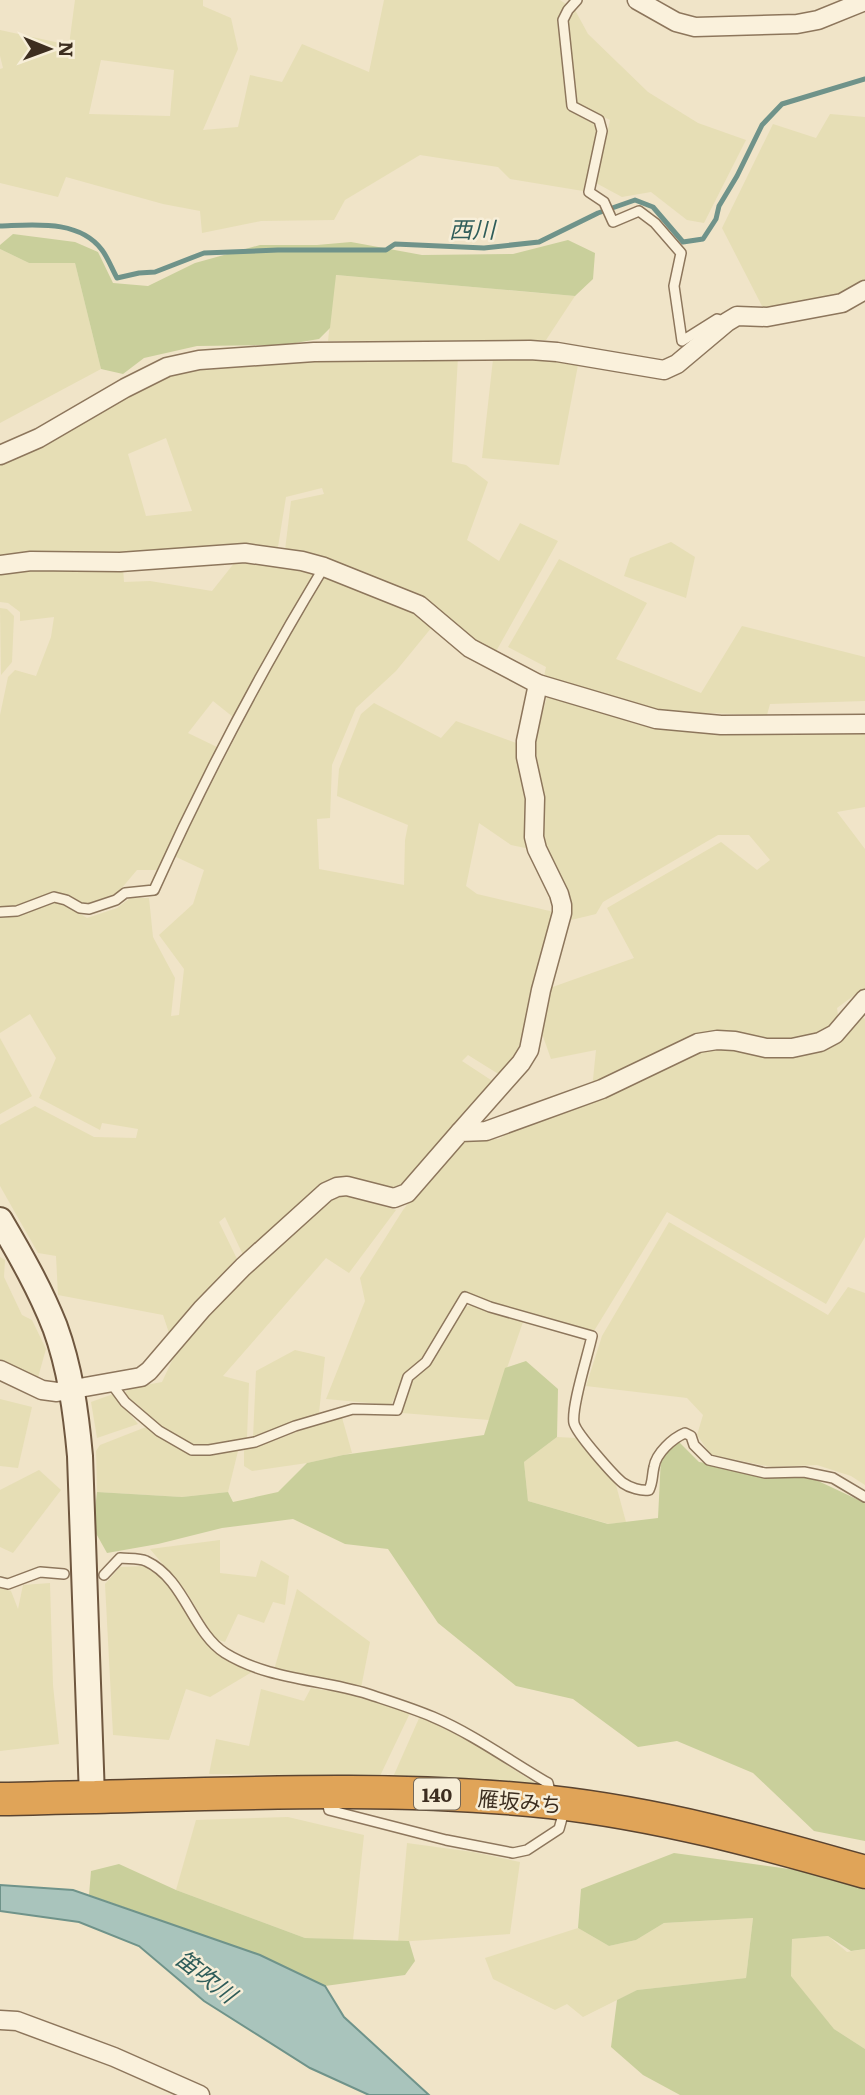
<svg xmlns="http://www.w3.org/2000/svg" width="865" height="2095" font-family="Literata,'Noto Sans JP',serif">
<style>
.farmland{fill:#e6deb5;fill-rule:evenodd}
.green{fill:#c9cf9b}
.water{fill:#a9c4bc;stroke:#6f938a;stroke-width:2}
.lines{fill:none;stroke-linecap:round;stroke-linejoin:round}
.stream{stroke:#6f938a;stroke-width:5}
.lane-casing{stroke:#8d765c;stroke-width:12}
.street-casing{stroke:#8d765c;stroke-width:21}
.secondary-casing{stroke:#6f573f;stroke-width:28}
.highway-casing{stroke:#5b4430;stroke-width:35}
.lane{stroke:#faf1dc;stroke-width:9}
.street{stroke:#faf1dc;stroke-width:18}
.secondary{stroke:#faf1dc;stroke-width:24}
.highway{stroke:#e0a458;stroke-width:32}
.labels{text-anchor:middle;dominant-baseline:central;stroke-width:5;stroke-linejoin:round;paint-order:stroke}
.shield{fill:#f7eed8;stroke:#756857;stroke-width:2}
.shield-label{font-size:19px;font-weight:bold;fill:#3d2e20}
.street-label{font-size:21px;fill:#3d2e20;stroke:#f7eed8}
.water-label{font-size:23px;font-style:italic;fill:#2f5d5a;stroke:#f7eed8}
</style>
<rect width="100%" height="100%" fill="#f0e4c8"/>
<g class="farmland">
<path d="M 75,0 L 203,0 L 203,6 L 231,18 L 238,49 L 203,130 L 238,127 L 250,75 L 282,82 L 302,44 L 369,72 L 384,0 L 560,0 L 566,4 L 558,17 L 568,110 L 594,124 L 598,131 L 583,191 L 510,179 L 498,167 L 420,155 L 345,200 L 334,220 L 261,221 L 202,233 L 200,211 L 163,204 L 66,177 L 58,197 L 0,183 L 0,69 L 3,68 L 0,56 L 0,30 L 69,45 ZM 101,60 L 174,70 L 170,116 L 89,114 Z"/>
<path d="M 575,10 L 588,34 L 648,92 L 698,123 L 746,140 L 704,223 L 687,220 L 651,192 L 622,197 L 596,183 L 610,120 L 575,103 L 567,21 Z"/>
<path d="M 830,114 L 865,117 L 865,282 L 841,295 L 763,308 L 722,228 L 773,124 L 816,138 Z"/>
<path d="M 0,249 L 29,263 L 75,263 L 101,369 L 0,423 Z"/>
<path d="M 335,275 L 575,296 L 546,340 L 328,341 Z"/>
<path d="M 458,357 L 452,462 L 466,465 L 488,482 L 467,540 L 499,561 L 520,523 L 558,541 L 494,655 L 446,620 L 285,550 L 291,501 L 324,494 L 322,488 L 286,497 L 278,547 L 237,548 L 157,553 L 0,558 L 0,463 L 175,369 L 285,360 ZM 166,438 L 192,511 L 146,516 L 128,454 Z"/>
<path d="M 551,358 L 578,365 L 559,465 L 482,458 L 493,359 Z"/>
<path d="M 671,542 L 695,557 L 686,598 L 624,576 L 630,558 Z"/>
<path d="M 239,557 L 318,570 L 233,717 L 213,701 L 188,733 L 217,747 L 159,870 L 137,870 L 115,896 L 85,904 L 54,893 L 19,905 L 0,908 L 0,715 L 8,677 L 15,670 L 36,676 L 51,637 L 54,617 L 20,621 L 20,612 L 8,603 L 0,602 L 0,570 L 123,567 L 124,582 L 150,581 L 212,591 Z"/>
<path d="M 559,559 L 647,603 L 616,659 L 701,693 L 742,626 L 865,657 L 865,701 L 770,704 L 767,715 L 650,711 L 544,676 L 546,667 L 508,647 Z"/>
<path d="M 326,575 L 413,609 L 432,627 L 396,671 L 356,708 L 332,765 L 330,818 L 317,819 L 319,869 L 404,885 L 405,840 L 408,825 L 337,796 L 339,769 L 361,714 L 374,703 L 441,738 L 456,721 L 519,744 L 530,798 L 530,849 L 511,845 L 479,823 L 466,886 L 477,894 L 554,912 L 523,1048 L 500,1075 L 468,1055 L 462,1061 L 494,1082 L 403,1188 L 391,1190 L 354,1181 L 245,1259 L 225,1217 L 219,1222 L 239,1263 L 171,1339 L 163,1315 L 58,1295 L 56,1256 L 38,1253 L 0,1186 L 0,1125 L 35,1106 L 94,1137 L 136,1138 L 138,1129 L 102,1123 L 100,1130 L 39,1098 L 56,1058 L 30,1014 L 0,1033 L 0,918 L 51,902 L 64,904 L 87,918 L 117,908 L 130,898 L 149,898 L 153,937 L 175,978 L 171,1016 L 179,1015 L 184,969 L 159,935 L 193,904 L 204,870 L 174,856 L 274,662 Z"/>
<path d="M 0,608 L 7,609 L 14,616 L 12,662 L 1,675 Z"/>
<path d="M 548,694 L 639,725 L 735,735 L 865,733 L 865,807 L 837,812 L 865,849 L 865,990 L 856,994 L 837,1008 L 839,1022 L 822,1034 L 799,1042 L 771,1042 L 721,1033 L 592,1089 L 596,1050 L 551,1059 L 540,1028 L 547,989 L 634,958 L 607,908 L 721,842 L 757,870 L 770,860 L 749,835 L 718,835 L 603,902 L 596,914 L 567,921 L 541,842 L 543,797 L 534,740 Z"/>
<path d="M 860,1015 L 865,1019 L 865,1237 L 826,1304 L 667,1212 L 594,1331 L 495,1304 L 465,1291 L 425,1357 L 407,1371 L 391,1405 L 326,1399 L 365,1301 L 360,1278 L 403,1210 L 456,1140 L 499,1139 L 526,1121 L 704,1048 L 733,1047 L 786,1056 L 831,1047 Z"/>
<path d="M 0,1038 L 32,1096 L 0,1114 Z"/>
<path d="M 346,1195 L 396,1210 L 349,1273 L 326,1258 L 223,1376 L 249,1383 L 247,1438 L 208,1446 L 193,1445 L 178,1440 L 124,1394 L 129,1388 L 162,1382 L 177,1350 L 234,1287 L 333,1199 Z"/>
<path d="M 669,1222 L 828,1315 L 848,1287 L 865,1293 L 865,1485 L 851,1476 L 817,1465 L 772,1467 L 711,1455 L 697,1435 L 703,1415 L 687,1398 L 586,1386 L 602,1336 Z"/>
<path d="M 0,1257 L 5,1260 L 4,1277 L 22,1315 L 32,1320 L 46,1349 L 37,1381 L 0,1363 Z"/>
<path d="M 471,1305 L 523,1322 L 489,1420 L 402,1413 L 410,1381 L 430,1364 L 462,1308 Z"/>
<path d="M 295,1350 L 325,1357 L 319,1413 L 253,1438 L 256,1371 Z"/>
<path d="M 113,1394 L 138,1424 L 97,1438 L 91,1402 Z"/>
<path d="M 0,1399 L 32,1407 L 18,1468 L 0,1466 Z"/>
<path d="M 341,1414 L 352,1453 L 307,1463 L 252,1471 L 244,1466 L 244,1449 L 274,1441 Z"/>
<path d="M 146,1427 L 175,1446 L 197,1455 L 238,1451 L 228,1492 L 182,1497 L 97,1492 L 96,1451 L 100,1445 Z"/>
<path d="M 557,1437 L 577,1438 L 616,1485 L 626,1522 L 609,1524 L 528,1501 L 524,1462 Z"/>
<path d="M 39,1470 L 61,1490 L 13,1553 L 0,1547 L 0,1490 Z"/>
<path d="M 220,1540 L 220,1573 L 256,1577 L 261,1560 L 289,1576 L 285,1605 L 273,1602 L 264,1623 L 238,1614 L 225,1642 L 215,1639 L 187,1593 L 150,1549 Z"/>
<path d="M 144,1566 L 160,1577 L 170,1588 L 187,1610 L 212,1650 L 252,1672 L 210,1697 L 186,1689 L 169,1740 L 113,1735 L 105,1584 L 120,1567 Z"/>
<path d="M 50,1583 L 53,1685 L 59,1744 L 0,1751 L 0,1588 L 11,1591 L 18,1609 L 23,1585 Z"/>
<path d="M 297,1589 L 370,1642 L 361,1688 L 274,1670 Z"/>
<path d="M 311,1688 L 364,1696 L 410,1713 L 380,1776 L 209,1774 L 216,1739 L 249,1746 L 261,1689 L 304,1701 Z"/>
<path d="M 420,1716 L 476,1745 L 538,1785 L 393,1777 Z"/>
<path d="M 288,1817 L 364,1835 L 353,1940 L 305,1938 L 176,1890 L 196,1820 Z"/>
<path d="M 407,1843 L 473,1852 L 520,1862 L 510,1934 L 398,1942 Z"/>
<path d="M 753,1918 L 746,1978 L 637,1990 L 583,2017 L 567,2004 L 555,2010 L 493,1979 L 485,1958 L 578,1928 L 609,1946 L 636,1940 L 664,1923 Z"/>
<path d="M 828,1936 L 847,1952 L 865,1949 L 865,2049 L 834,2029 L 791,1977 L 792,1939 Z"/>
</g>
<g class="green">
<path d="M 13,234 L 75,242 L 98,252 L 113,283 L 148,286 L 195,263 L 260,245 L 317,245 L 351,242 L 422,255 L 513,254 L 568,240 L 595,253 L 593,279 L 575,296 L 336,275 L 330,328 L 319,339 L 283,345 L 197,346 L 144,358 L 123,374 L 101,369 L 75,263 L 29,263 L 0,249 L 0,245 Z"/>
<path d="M 526,1361 L 558,1389 L 557,1437 L 524,1462 L 528,1501 L 608,1524 L 658,1518 L 661,1457 L 678,1441 L 699,1462 L 814,1479 L 865,1503 L 865,1841 L 814,1831 L 753,1773 L 677,1741 L 638,1747 L 573,1699 L 516,1686 L 438,1623 L 388,1549 L 345,1544 L 293,1519 L 222,1528 L 158,1544 L 107,1553 L 93,1528 L 97,1492 L 182,1497 L 228,1492 L 233,1502 L 278,1492 L 307,1463 L 343,1455 L 484,1435 L 505,1368 Z"/>
<path d="M 674,1853 L 818,1873 L 865,1890 L 865,1949 L 851,1951 L 828,1936 L 792,1939 L 791,1976 L 834,2029 L 865,2049 L 865,2095 L 680,2095 L 643,2075 L 611,2047 L 617,2000 L 637,1990 L 746,1978 L 753,1918 L 664,1923 L 636,1940 L 609,1946 L 578,1928 L 581,1889 Z"/>
<path d="M 119,1864 L 176,1890 L 305,1938 L 409,1941 L 415,1961 L 405,1975 L 325,1986 L 260,1955 L 89,1895 L 91,1871 Z"/>
</g>
<path class="water" d="M 0,1885 L 73,1890 L 260,1955 L 325,1986 L 344,2017 L 429,2095 L 369,2095 L 310,2068 L 204,2001 L 139,1946 L 79,1922 L 0,1911 Z"/>
<g class="lines">
<path class="stream" d="M 0,226 C 33,225 79,219 102,250 C 108,258 112,269 117,278 L 139,273 L 155,272 L 204,253 L 278,250 L 386,250 L 395,244 L 484,248 L 539,242 L 598,213 L 635,200 L 653,207 L 683,242 L 703,239 L 716,219 L 719,206 L 737,176 L 762,125 L 782,104 L 865,79"/>
<g class="lane-casing">
<g id="lane">
<path d="M 577,0 L 568,10 L 563,20 L 572,106 L 599,120 L 602,131 L 589,192 L 604,202 L 613,222 L 639,211 L 655,223 L 681,253 L 674,286 L 682,341 L 717,319 L 727,322"/>
<path d="M 0,912 L 17,911 L 54,897 L 66,900 L 80,908 L 89,909 L 116,900 L 125,893 L 154,890 C 204,779 261,671 324,567"/>
<path d="M 111,1383 L 125,1402 L 159,1431 L 192,1450 L 209,1450 L 255,1442 L 295,1426 L 353,1409 L 397,1410 L 408,1377 L 426,1362 L 465,1297 L 490,1307 L 592,1336 C 588,1355 571,1407 574,1423 C 576,1433 614,1476 623,1483 C 630,1488 641,1491 649,1490 C 653,1482 652,1475 654,1467 C 656,1453 673,1438 685,1433 L 691,1436 L 694,1445 L 709,1460 L 765,1473 L 804,1472 L 833,1478 L 865,1497"/>
<path d="M 104,1575 L 120,1558 C 128,1559 139,1558 146,1561 C 185,1579 192,1632 225,1653 C 269,1680 320,1679 368,1694 C 389,1701 412,1708 433,1717 C 473,1734 510,1761 548,1783 L 551,1796"/>
<path d="M 0,1582 L 8,1584 L 40,1572 L 64,1574"/>
<path d="M 326,1797 L 329,1810 L 446,1840 L 513,1853 L 527,1850 L 559,1829 L 564,1811"/>
</g>
</g>
<g class="street-casing">
<g id="street">
<path d="M 637,0 L 676,22 L 695,27 L 797,24 L 818,20 L 865,1"/>
<path d="M 0,455 L 39,438 L 125,388 L 167,367 L 199,360 L 314,352 L 530,350 L 557,352 L 664,370 L 677,364 L 727,322 L 737,316 L 767,317 L 842,303 L 865,290"/>
<path d="M 0,565 L 31,561 L 120,562 L 245,553 L 302,561 L 324,567 L 419,605 L 470,648 L 538,684 L 656,719 L 721,725 L 865,724"/>
<path d="M 460,1132 L 521,1063 L 529,1050 L 541,990 L 562,913 L 562,905 L 559,894 L 537,849 L 534,837 L 535,798 L 526,757 L 526,741 L 538,684"/>
<path d="M 0,1370 L 42,1390 L 57,1392 L 141,1377 L 149,1371 L 202,1309 L 243,1267 L 326,1192 L 337,1187 L 347,1186 L 394,1198 L 407,1193 L 460,1132 L 486,1131 L 602,1089 L 698,1043 L 717,1040 L 735,1041 L 766,1048 L 792,1048 L 820,1042 L 835,1034 L 865,999"/>
<path d="M 0,2020 L 17,2021 L 114,2057 L 200,2095"/>
</g>
</g>
<g class="secondary-casing">
<path id="secondary" d="M 0,1220 C 20,1254 40,1289 55,1327 C 70,1368 76,1412 80,1456 L 92,1797"/>
</g>
<g class="highway-casing">
<path id="highway" d="M 0,1799 C 32,1799 63,1797 95,1797 C 246,1793 400,1786 550,1802 C 658,1814 761,1842 865,1872"/>
</g>
<use href="#lane" class="lane"/>
<use href="#street" class="street"/>
<use href="#secondary" class="secondary"/>
<use href="#highway" class="highway"/>
</g>
<g class="labels">
<rect class="shield" x="414" y="1778.5" width="46" height="31" rx="5"/>
<g class="shield-label">
<text x="437" y="1794">140</text>
</g>
<g class="street-label">
<text transform="translate(520 1800) rotate(5)">雁坂みち</text>
</g>
<g class="water-label">
<text x="472" y="228">西川</text>
<text transform="translate(207 1975) rotate(38)">笛吹川</text>
</g>
</g>
<g transform="translate(49 49) rotate(91)" stroke="#f7eed8" stroke-width="5" paint-order="stroke">
<path d="M0-5L12 26L0 18L-12 26Z" fill="#3d2e20"/>
<text y="-10" font-size="19" font-weight="bold" text-anchor="middle" fill="#3d2e20">N</text>
</g>
</svg>
